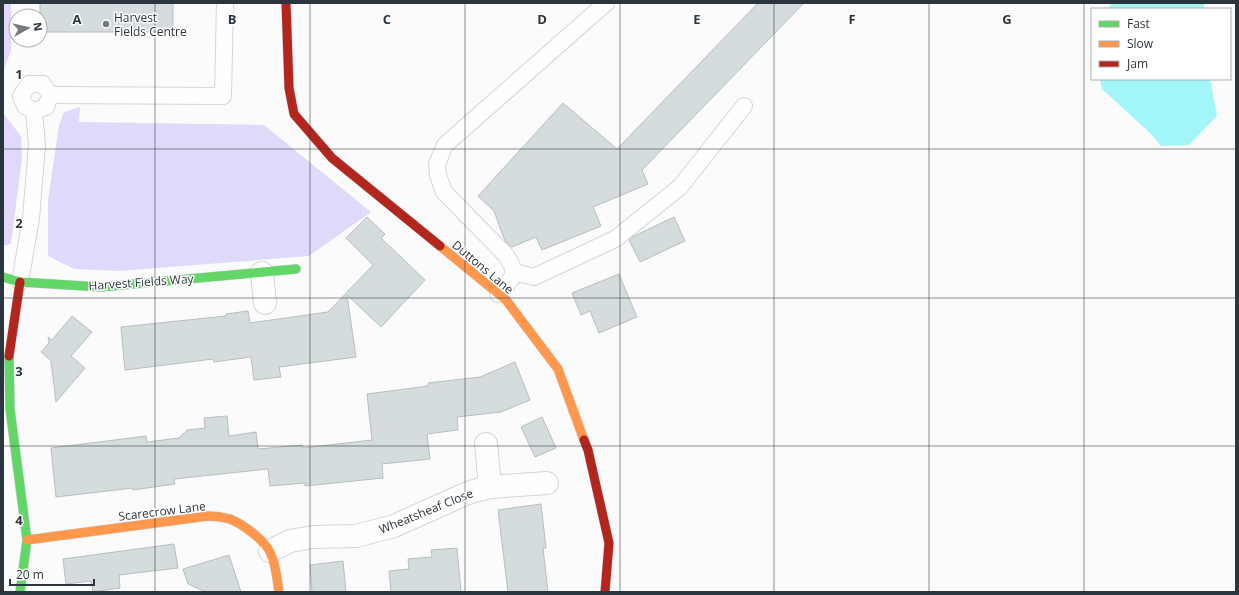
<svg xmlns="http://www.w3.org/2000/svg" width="1239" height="595" font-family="'Open Sans',sans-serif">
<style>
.green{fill:#e0d9f9}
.water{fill:#a3f6f8}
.building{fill:#d5dcde;stroke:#b8bec0}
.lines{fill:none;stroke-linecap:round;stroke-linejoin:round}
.lane-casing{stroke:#d1d5d9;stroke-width:18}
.street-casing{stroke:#d1d5d9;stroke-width:24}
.fast-casing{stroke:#d1d5d9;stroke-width:10}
.slow-casing{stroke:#d1d5d9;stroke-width:10}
.jam-casing{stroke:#d1d5d9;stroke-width:10}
.path{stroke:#dbdcdc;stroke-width:2.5;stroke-dasharray:2 3;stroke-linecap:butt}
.lane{stroke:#fefefe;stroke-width:16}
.street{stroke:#fefefe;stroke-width:22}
.fast{stroke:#63d668;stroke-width:9}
.slow{stroke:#ff974d;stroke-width:9}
.jam{stroke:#b3261e;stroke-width:9}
.grid{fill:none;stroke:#2b353d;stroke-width:1;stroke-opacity:0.55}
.poi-dot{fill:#747a80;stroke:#fff;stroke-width:1.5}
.labels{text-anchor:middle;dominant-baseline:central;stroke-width:3;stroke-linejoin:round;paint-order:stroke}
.poi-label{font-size:12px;fill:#2b353d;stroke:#fff;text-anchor:start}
.street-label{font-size:12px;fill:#2b353d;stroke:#fff}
.grid-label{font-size:13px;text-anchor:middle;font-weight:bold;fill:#2b353d;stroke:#fff;stroke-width:3;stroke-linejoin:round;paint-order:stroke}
</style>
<rect width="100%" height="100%" fill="#fbfbfb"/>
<g class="green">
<path d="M 3,3 L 11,3 L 11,51 L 3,71 Z"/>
<path d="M 80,107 L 79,122 L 264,125 L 371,212 L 309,256 L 119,271 L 74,269 L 48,256 L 48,200 L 59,125 L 64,112 Z"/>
<path d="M 3,113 L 21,136 L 22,157 L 11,244 L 3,246 Z"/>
</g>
<g class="water">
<path d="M 1112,3 L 1205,3 L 1203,9 L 1108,9 Z"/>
<path d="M 1100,79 L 1210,79 L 1217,116 L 1189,145 L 1161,146 L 1150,133 L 1102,89 Z"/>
</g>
<g class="building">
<rect x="40" y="3" width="133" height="29"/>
<path d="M 758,3 L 804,3 L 642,170 L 648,184 L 593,207 L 601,226 L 542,250 L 536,237 L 512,247 L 505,241 L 494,211 L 478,196 L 563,103 L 617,149 Z"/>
<path d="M 367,217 L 385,234 L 381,238 L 425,280 L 381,327 L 347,295 L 356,357 L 279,367 L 281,377 L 254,380 L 251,357 L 214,362 L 213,359 L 125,370 L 121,327 L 226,316 L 226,314 L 248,311 L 250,323 L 328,312 L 373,265 L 346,238 Z"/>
<path d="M 674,217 L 685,241 L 640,262 L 629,240 L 634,236 Z"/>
<path d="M 619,274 L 637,317 L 599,333 L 590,311 L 581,315 L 572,293 Z"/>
<path d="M 72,316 L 92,332 L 71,356 L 85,368 L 56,402 L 51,361 L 41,352 L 49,343 L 48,337 L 52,340 Z"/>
<path d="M 515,362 L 530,400 L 501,412 L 457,417 L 458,430 L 427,434 L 430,459 L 382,464 L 383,478 L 305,486 L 305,483 L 270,486 L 268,469 L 174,479 L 175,484 L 133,490 L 133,488 L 56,497 L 51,448 L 146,436 L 147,442 L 179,438 L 187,430 L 205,428 L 204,418 L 227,416 L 229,436 L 256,432 L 258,449 L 302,445 L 303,448 L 372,440 L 367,394 L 428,386 L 428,383 L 480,377 Z"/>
<path d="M 542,417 L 556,448 L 535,457 L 521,427 Z"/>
<path d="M 541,504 L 546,548 L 543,548 L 548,592 L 508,592 L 498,510 Z"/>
<path d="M 174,544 L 178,568 L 119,575 L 120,588 L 93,592 L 91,581 L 66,584 L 63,559 Z"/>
<path d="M 457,548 L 461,592 L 391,592 L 389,571 L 409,569 L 408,559 L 432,557 L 431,550 Z"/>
<path d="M 229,555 L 241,592 L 206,592 L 188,584 L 183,569 Z"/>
<path d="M 343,561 L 346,592 L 312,592 L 310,565 Z"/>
</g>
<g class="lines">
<g class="lane-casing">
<g id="lane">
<path d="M 29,84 L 43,84 L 50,95 L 46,107 L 34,111 L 25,106 L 21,96 Z"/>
<path d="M 50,95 L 223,96 L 225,3"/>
<path d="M 514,272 L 534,277 L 615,239 L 680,187 L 744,106"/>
<path d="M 20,282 L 31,218 L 37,145 L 34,111"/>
<path d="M 498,294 C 513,277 520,275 505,254 L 444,192 L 438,175 L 437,164 L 445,145 L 606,3"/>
</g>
</g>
<g class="street-casing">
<g id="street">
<path d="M 262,273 L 265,303"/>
<path d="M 486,444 L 490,487"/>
<path d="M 270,551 L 290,541 L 313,537 L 356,536 L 394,526 L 470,492 L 490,487 L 547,483"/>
</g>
</g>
<g class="fast-casing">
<g id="fast">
<path d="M 3,277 L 20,282 L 101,287 L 296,269"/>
<path d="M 9,356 L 10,409 L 27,540 L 20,592"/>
</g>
</g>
<g class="slow-casing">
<g id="slow">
<path d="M 440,246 L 506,300 L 558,369 L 584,440"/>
<path d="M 27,540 L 208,516 C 215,516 223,517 230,519 C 243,524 264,540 270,552 C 276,564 277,579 279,592"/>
</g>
</g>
<g class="jam-casing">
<g id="jam">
<path d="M 286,3 L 289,88 L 294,114 L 332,158 L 440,246"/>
<path d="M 9,356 L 20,282"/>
<path d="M 584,440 L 588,450 L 609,543 L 605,592"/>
</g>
</g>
<path class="path" d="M 3,209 L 10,212"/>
<use href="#lane" class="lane"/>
<use href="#street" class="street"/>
<use href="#fast" class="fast"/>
<use href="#slow" class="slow"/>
<use href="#jam" class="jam"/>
</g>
<path class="grid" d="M 155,3 L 155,592M 310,3 L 310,592M 465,3 L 465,592M 620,3 L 620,592M 774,3 L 774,592M 929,3 L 929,592M 1084,3 L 1084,592M 3,149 L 1236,149M 3,298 L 1236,298M 3,446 L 1236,446"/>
<circle class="poi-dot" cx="106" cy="24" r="4"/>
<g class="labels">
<g class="poi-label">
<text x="114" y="17">Harvest<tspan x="114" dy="14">Fields Centre</tspan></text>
</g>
<g class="street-label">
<text transform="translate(483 267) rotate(40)">Duttons Lane</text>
<text transform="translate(141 282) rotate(-4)">Harvest Fields Way</text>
<text transform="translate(162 511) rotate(-7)">Scarecrow Lane</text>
<text transform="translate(426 511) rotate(-22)">Wheatsheaf Close</text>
</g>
</g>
<g class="grid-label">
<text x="77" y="24">A</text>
<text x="232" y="24">B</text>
<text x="387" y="24">C</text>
<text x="542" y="24">D</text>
<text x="697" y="24">E</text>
<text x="852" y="24">F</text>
<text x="1007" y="24">G</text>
<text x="19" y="79">1</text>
<text x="19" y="228">2</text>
<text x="19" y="376">3</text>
<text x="19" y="525">4</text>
</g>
<rect width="1239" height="595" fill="none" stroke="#2b353d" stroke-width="8"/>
<rect x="1091" y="8" width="140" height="72" fill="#ffffff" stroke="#aaaeb1"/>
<rect x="1099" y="21" width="20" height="6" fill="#63d668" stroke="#aaaeb1"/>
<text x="1127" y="28" font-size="12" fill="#2b353d">Fast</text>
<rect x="1099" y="41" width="20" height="6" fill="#ff974d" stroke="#aaaeb1"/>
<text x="1127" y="48" font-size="12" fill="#2b353d">Slow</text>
<rect x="1099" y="61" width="20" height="6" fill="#b3261e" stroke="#aaaeb1"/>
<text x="1127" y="68" font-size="12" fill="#2b353d">Jam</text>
<g transform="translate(28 28) rotate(82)"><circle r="19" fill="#ffffff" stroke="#aaaeb1"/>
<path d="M0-3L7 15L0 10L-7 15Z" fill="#747a80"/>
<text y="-6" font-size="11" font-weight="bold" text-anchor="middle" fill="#2b353d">N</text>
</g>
<path d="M10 579v6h84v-6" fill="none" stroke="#2b353d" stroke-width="2"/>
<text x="16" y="579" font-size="12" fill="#2b353d" stroke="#ffffff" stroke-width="3" paint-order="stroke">20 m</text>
</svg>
